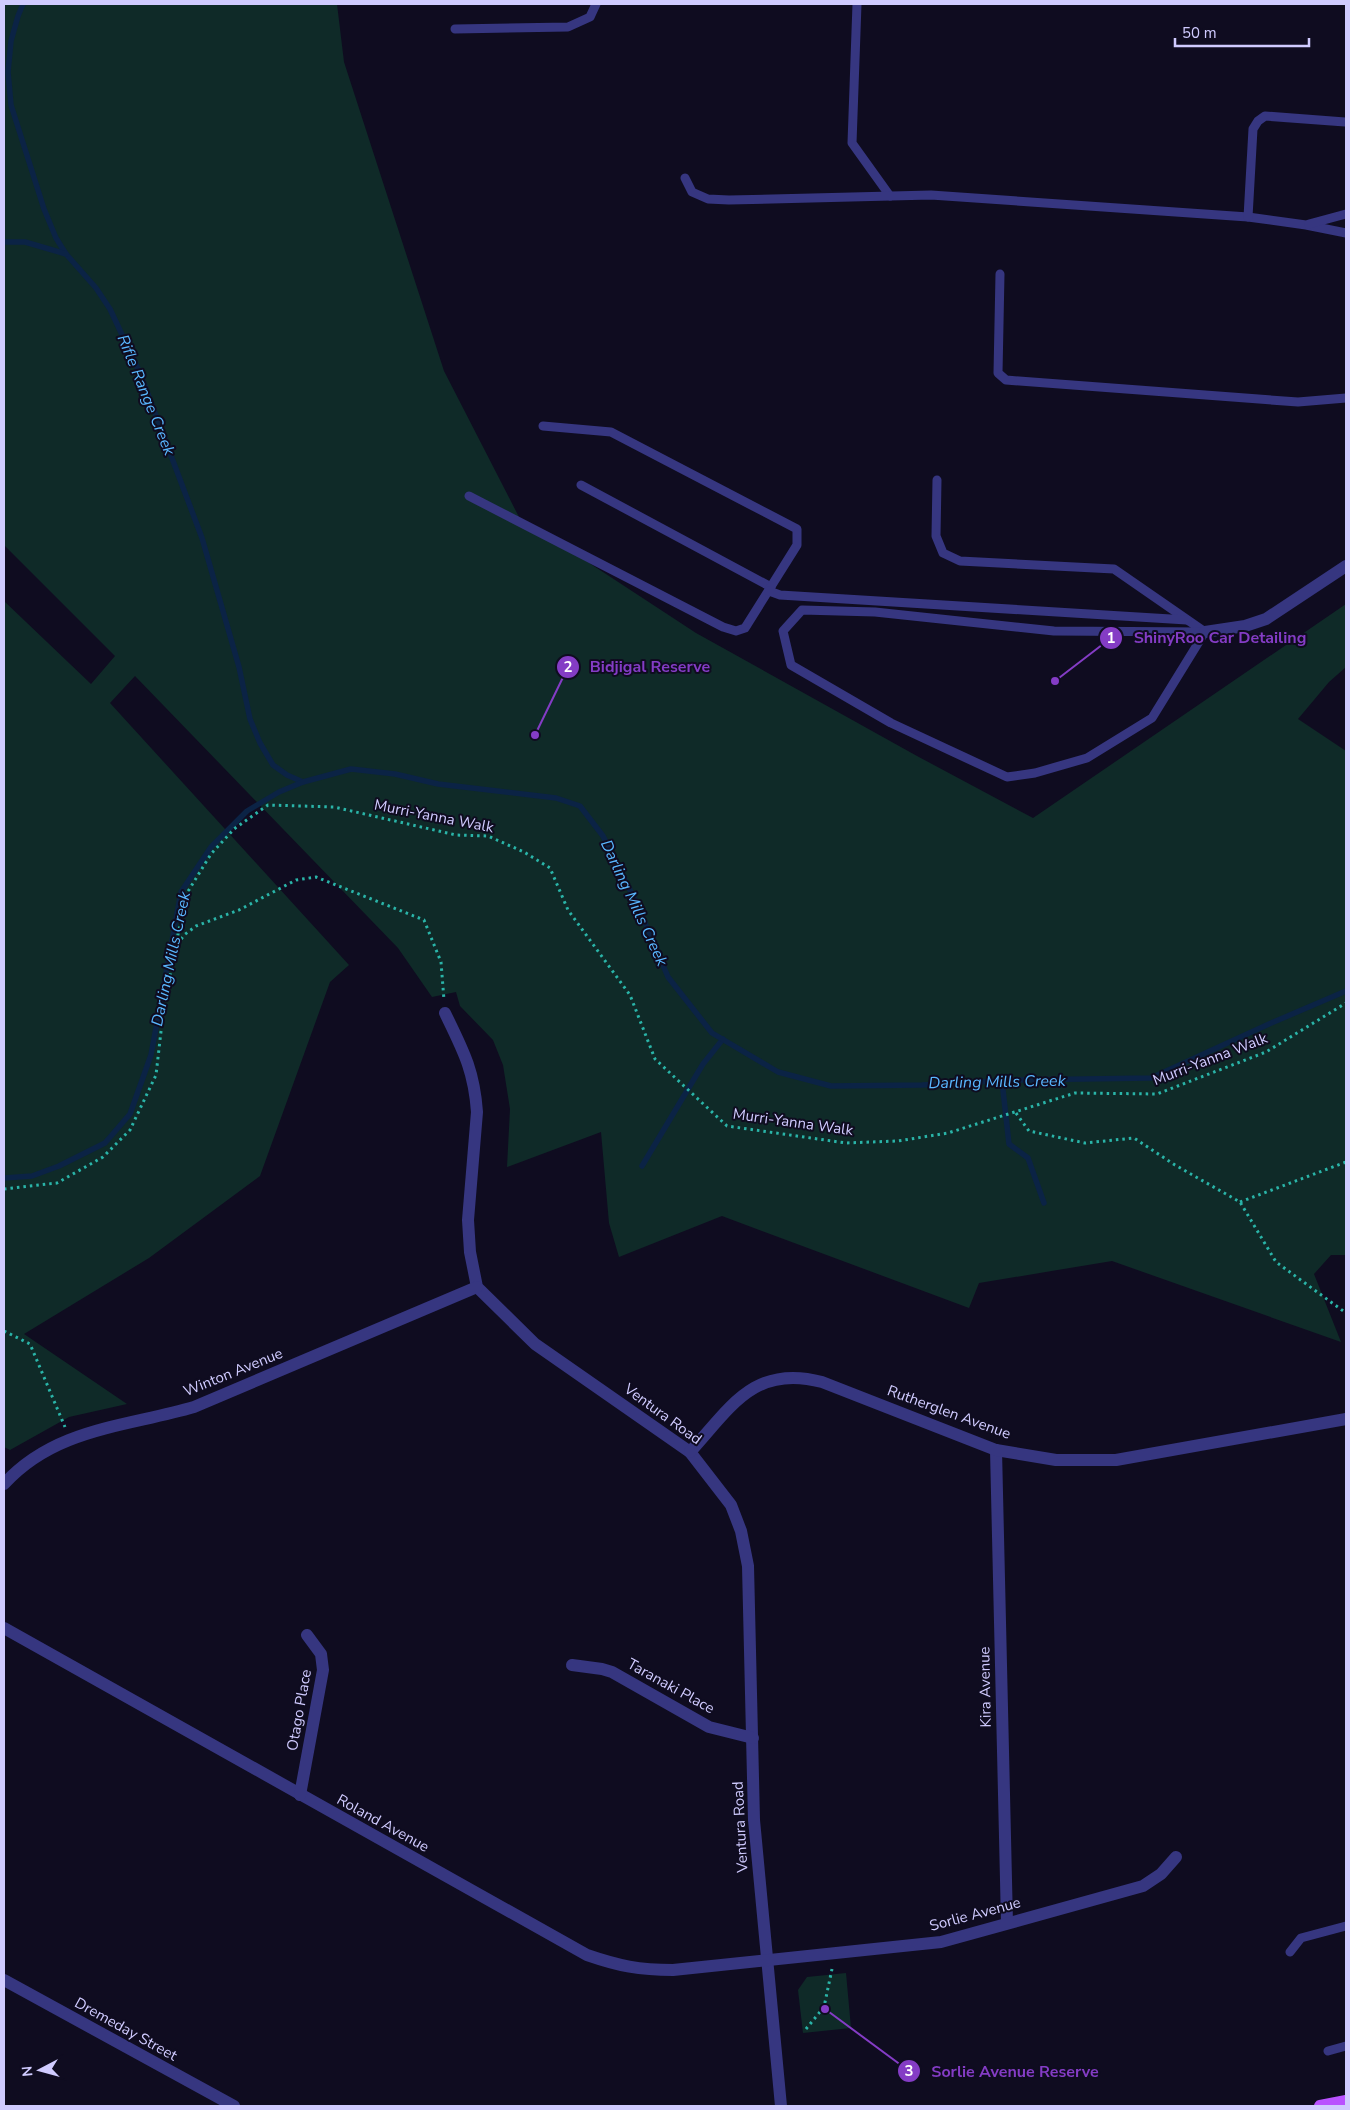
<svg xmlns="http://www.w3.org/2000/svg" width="1350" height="2110" font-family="'Nunito Sans',sans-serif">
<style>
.green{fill:#0f2a28}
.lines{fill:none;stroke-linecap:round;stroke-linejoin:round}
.stream{stroke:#0b2345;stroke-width:5.5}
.path{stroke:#2ab4a8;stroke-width:3;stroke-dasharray:2.5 4;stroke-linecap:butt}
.lane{stroke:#363680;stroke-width:9}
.street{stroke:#363680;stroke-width:12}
.primary{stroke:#b952ff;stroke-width:12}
.labels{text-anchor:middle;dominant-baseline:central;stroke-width:4;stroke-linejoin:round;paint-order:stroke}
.street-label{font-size:15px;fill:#d0cbff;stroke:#0f0c20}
.water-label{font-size:16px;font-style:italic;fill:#59b7ff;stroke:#0f0c20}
.leader{fill:none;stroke:#843cc5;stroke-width:2}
.callout-dot{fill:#843cc5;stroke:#0f0c20;stroke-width:2}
.mark-label{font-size:15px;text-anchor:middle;font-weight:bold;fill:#fff}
.callout-label{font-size:16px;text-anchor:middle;font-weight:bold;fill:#843cc5;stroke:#0f0c20;stroke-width:4;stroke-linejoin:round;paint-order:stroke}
</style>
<rect width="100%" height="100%" fill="#0f0c20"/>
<g class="green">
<path d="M 4,4 L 337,4 L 344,62 L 444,371 L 519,517 L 696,633 L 917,756 L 1033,818 L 1346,604 L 1346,667 L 1329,682 L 1298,719 L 1346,751 L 1346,1255 L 1331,1255 L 1314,1274 L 1341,1342 L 1112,1261 L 979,1283 L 969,1308 L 722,1216 L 619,1257 L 609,1223 L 601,1132 L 507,1167 L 510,1109 L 503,1065 L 493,1040 L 460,1006 L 456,992 L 432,997 L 398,948 L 135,676 L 110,703 L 349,965 L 330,982 L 260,1176 L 149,1258 L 24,1334 L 127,1404 L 69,1417 L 10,1450 L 4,1447 L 4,601 L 91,684 L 115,656 L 4,545 Z"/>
<path d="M 846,1973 L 851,2028 L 803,2033 L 798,1990 L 807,1977 Z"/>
</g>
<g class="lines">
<g class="stream">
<path d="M 23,4 L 18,16 L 11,41 L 8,72 L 11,105 L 44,209 L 56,238 L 66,254 L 96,288 L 110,309 L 140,373 L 202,538 L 239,667 L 250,719 L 260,743 L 273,765 L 287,775 L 303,782"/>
<path d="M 4,242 L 25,242 L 66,254"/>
<path d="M 1002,1081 L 1009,1144 L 1028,1158 L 1044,1203"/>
<path d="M 642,1166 L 703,1064 L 723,1039"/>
<path d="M 4,1178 L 32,1176 L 59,1166 L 105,1143 L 130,1114 L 151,1055 L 181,892 L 211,847 L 247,811 L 279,792 L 303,782 L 351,769 L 395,774 L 438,784 L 556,798 L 580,806 L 603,836 L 637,904 L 668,977 L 712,1033 L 778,1072 L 831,1086 L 922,1085 L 1015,1080 L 1151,1078 L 1269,1024 L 1346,991"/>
</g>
<g class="path">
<path d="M 175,948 L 187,893 L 211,854 L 234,829 L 268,805 L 334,807 L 456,835 L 488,836 L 524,852 L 550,868 L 568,910 L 630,995 L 655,1059 L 727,1126 L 846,1143 L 898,1141 L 948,1133 L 1075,1093 L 1157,1094 L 1266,1052 L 1346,1003"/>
<path d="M 1016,1113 L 1029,1131 L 1085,1143 L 1134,1138 L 1175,1165 L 1240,1202 L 1276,1262 L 1346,1313"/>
<path d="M 4,1189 L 57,1183 L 103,1157 L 130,1130 L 156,1075 L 163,1014 L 175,948 L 184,935 L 196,926 L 239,910 L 296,880 L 316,877 L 424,920 L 441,962 L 444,1000"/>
<path d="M 1240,1202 L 1346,1162"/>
<path d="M 4,1331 L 30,1344 L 65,1427"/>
<path d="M 806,2029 L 824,2007 L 832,1969"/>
</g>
<g class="lane">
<path d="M 857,4 L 852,143 L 890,196"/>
<path d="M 455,29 L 568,27 L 590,17 L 596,4"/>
<path d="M 685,178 L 692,192 L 708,199 L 729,200 L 931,195 L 1248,217 L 1306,225 L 1346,233"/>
<path d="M 1248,217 L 1253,129 L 1258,121 L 1265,116 L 1345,122"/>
<path d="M 1309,224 L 1346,214"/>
<path d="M 1000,274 L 998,373 L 1006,380 L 1298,402 L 1346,398"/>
<path d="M 937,480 L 936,536 L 943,553 L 960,561 L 1114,569 L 1205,632"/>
<path d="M 581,485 L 771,587"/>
<path d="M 469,496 L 723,627 L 736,631 L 745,628 L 797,545 L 797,529 L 611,432 L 543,426"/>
<path d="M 769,591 L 780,595 L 1187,620"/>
<path d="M 802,610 L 875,612 L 1054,631 L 1205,632 L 1152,718 L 1087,758 L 1035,773 L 1007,777 L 891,723 L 791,665 L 783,631 Z"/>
<path d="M 1290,1952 L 1301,1938 L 1346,1926"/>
<path d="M 1328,2051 L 1346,2046"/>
</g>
<g class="street">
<path d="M 1205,632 L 1245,626 L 1266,619 L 1346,566"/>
<path d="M 445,1013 C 463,1050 474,1070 477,1112 L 468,1220 L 470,1252 L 477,1287 L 535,1344 L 690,1452 L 731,1505 L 741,1531 L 748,1566 L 754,1820 L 781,2106"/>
<path d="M 996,1450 L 1007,1923"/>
<path d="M 690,1452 C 731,1407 754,1364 822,1382 L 996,1450 L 1056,1460 L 1116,1460 L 1346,1419"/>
<path d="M 4,1484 C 55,1428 125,1427 194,1407 L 477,1287"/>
<path d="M 4,1628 L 587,1955 C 619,1966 639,1970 673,1970 L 941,1942 L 1143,1886 L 1161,1874 L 1176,1857"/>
<path d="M 572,1665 L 602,1669 L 612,1672 L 709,1727 L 753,1738"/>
<path d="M 300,1795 L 323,1670 L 321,1654 L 307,1635"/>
<path d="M 4,1980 L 234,2106"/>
</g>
<path class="primary" d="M 1320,2106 L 1346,2101"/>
</g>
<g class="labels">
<g class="street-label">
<text transform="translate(434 816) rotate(11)">Murri-Yanna Walk</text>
<text transform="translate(1210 1059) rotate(-21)">Murri-Yanna Walk</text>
<text transform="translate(793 1122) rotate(8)">Murri-Yanna Walk</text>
<text transform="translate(233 1372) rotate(-22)">Winton Avenue</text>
<text transform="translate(949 1412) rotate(20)">Rutherglen Avenue</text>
<text transform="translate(663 1414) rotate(36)">Ventura Road</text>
<text transform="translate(671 1686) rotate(29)">Taranaki Place</text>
<text transform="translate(985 1687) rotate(-91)">Kira Avenue</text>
<text transform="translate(299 1710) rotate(-80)">Otago Place</text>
<text transform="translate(383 1823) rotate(29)">Roland Avenue</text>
<text transform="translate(740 1827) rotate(-93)">Ventura Road</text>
<text transform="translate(975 1914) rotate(-15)">Sorlie Avenue</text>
<text transform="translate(126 2029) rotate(29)">Dremeday Street</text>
</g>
<g class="water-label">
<text transform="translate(146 395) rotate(68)">Rifle Range Creek</text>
<text transform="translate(634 903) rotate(65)">Darling Mills Creek</text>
<text transform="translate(171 959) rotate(-78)">Darling Mills Creek</text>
<text transform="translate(997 1082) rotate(-1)">Darling Mills Creek</text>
</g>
</g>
<path class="leader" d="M1055 681L1111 638M535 735L568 667M825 2009L909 2071"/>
<g class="callout-dot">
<circle cx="1055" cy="681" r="5"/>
<circle cx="535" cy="735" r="5"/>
<circle cx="825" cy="2009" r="5"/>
<circle cx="1111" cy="638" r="12"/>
<circle cx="568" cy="667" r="12"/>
<circle cx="909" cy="2071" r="12"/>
</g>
<g class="mark-label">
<text x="1111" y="643">1</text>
<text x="568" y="672">2</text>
<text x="909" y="2076">3</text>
</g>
<g class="callout-label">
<text x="1220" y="643">ShinyRoo Car Detailing</text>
<text x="650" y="672">Bidjigal Reserve</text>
<text x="1015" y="2077">Sorlie Avenue Reserve</text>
</g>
<rect width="1350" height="2110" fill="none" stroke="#d0cbff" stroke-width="10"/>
<g transform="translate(40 2070) rotate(264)" stroke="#0f0c20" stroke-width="4" paint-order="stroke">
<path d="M0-4L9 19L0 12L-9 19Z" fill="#d0cbff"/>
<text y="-8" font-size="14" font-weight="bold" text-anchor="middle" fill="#d0cbff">N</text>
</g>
<path d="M1175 38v8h134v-8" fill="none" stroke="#d0cbff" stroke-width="2.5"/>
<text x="1182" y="38" font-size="15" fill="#d0cbff" stroke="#0f0c20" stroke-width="4" paint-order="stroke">50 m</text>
</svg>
